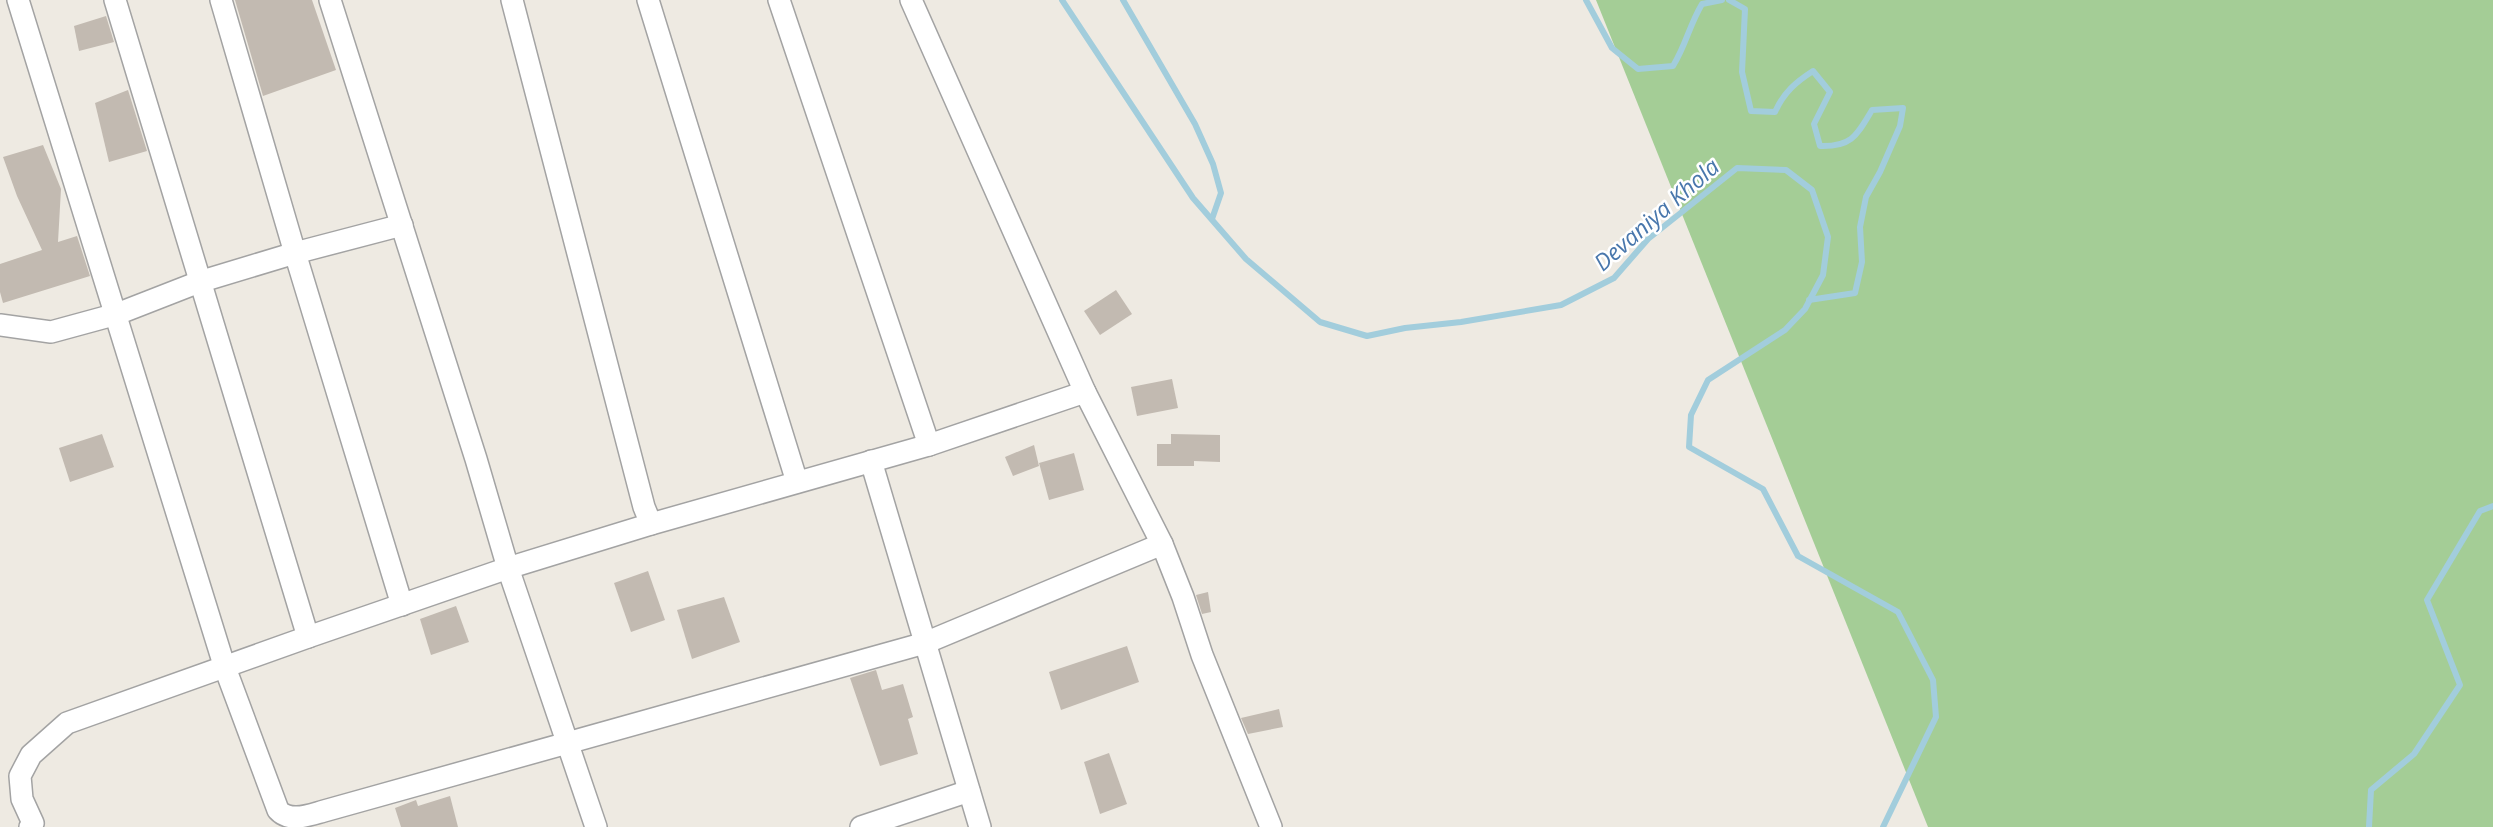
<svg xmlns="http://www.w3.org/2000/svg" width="2493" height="827" font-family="'Open Sans',sans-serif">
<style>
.forest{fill:#a4cd96}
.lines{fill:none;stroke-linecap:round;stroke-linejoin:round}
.stream{stroke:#a2cddc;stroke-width:6}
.building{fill:#c2bab1}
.minor-casing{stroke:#a3a3a3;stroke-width:24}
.minor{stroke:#fff;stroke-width:21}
.labels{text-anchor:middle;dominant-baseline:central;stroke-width:5;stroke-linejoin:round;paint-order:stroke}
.water-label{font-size:23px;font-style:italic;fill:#4977ac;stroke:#fff}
</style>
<rect width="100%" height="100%" fill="#eeeae2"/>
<path class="forest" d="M 1596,0 L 2493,0 L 2493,827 L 1928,827 Z"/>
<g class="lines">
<g class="stream">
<path d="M 1062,0 L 1193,198 L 1246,259 L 1320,322 L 1367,336 L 1405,328 L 1461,322 L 1561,305 L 1614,278 L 1648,239 L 1737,168 L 1786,170 L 1812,190 L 1828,237 L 1823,275 L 1805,309 L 1785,330 L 1708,380 L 1691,415 L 1689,447 L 1763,489 L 1798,556 L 1898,612 L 1933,680 L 1936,717 L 1883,827"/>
<path d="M 1123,0 L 1195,124 L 1213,164 L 1221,193 L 1212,219"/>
<path d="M 1586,0 L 1612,48 L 1638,69 L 1673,66 C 1686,45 1689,26 1702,4 L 1722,0"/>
<path d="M 1729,0 L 1745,9 L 1742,72 L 1751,111 L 1775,112 C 1784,92 1796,82 1813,71 L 1830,92 L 1814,124 L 1820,146 C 1852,147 1857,135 1872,110 L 1903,108 L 1900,126 L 1880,172 L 1866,197 L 1860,227 L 1862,262 L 1855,293 L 1809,300"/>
<path d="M 2369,827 L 2371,790 L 2414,754 L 2460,685 L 2427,600 L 2480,511 L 2493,506"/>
</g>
</g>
<g class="building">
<path d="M 235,0 L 312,0 L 336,70 L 263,96 Z"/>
<path d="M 106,16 L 114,42 L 79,51 L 74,26 Z"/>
<path d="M 128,90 L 147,151 L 109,162 L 95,103 Z"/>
<path d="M 43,145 L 61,189 L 58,242 L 77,236 L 90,276 L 3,303 L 0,292 L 0,264 L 42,250 L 17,196 L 3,157 Z"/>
<path d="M 1116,290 L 1132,314 L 1100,335 L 1084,311 Z"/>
<path d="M 1172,379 L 1178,408 L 1137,416 L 1131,387 Z"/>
<path d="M 102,434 L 114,467 L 70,482 L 59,448 Z"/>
<path d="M 1171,434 L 1220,435 L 1220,462 L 1194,461 L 1194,466 L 1157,466 L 1157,444 L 1171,444 Z"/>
<path d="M 1034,445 L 1039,466 L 1013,476 L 1005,457 Z"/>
<path d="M 1074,453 L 1084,490 L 1049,500 L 1039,463 Z"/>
<path d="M 648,571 L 665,620 L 631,632 L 614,583 Z"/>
<path d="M 1208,592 L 1211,612 L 1202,614 L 1196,595 Z"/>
<path d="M 724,597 L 740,642 L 692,659 L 677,610 Z"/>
<path d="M 456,606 L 469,642 L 431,655 L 420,619 Z"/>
<path d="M 1127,646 L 1139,682 L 1061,710 L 1049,672 Z"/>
<path d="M 876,670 L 882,690 L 903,684 L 913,717 L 908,719 L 918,754 L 880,766 L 850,678 Z"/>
<path d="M 1279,709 L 1283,727 L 1248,734 L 1241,718 Z"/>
<path d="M 1109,753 L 1127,804 L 1100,814 L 1084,762 Z"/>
<path d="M 450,796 L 458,827 L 401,827 L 395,808 L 416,800 L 418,806 Z"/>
</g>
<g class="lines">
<g class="minor-casing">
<g id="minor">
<path d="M 18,0 L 224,665 L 278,810 C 290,823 309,815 324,811 L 925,643 L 1162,544"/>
<path d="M 115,0 L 308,637 L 508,568 L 651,524 L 929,445 L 1085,392"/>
<path d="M 221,0 L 295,253 L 402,605"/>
<path d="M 330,0 L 476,459 L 508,568 L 596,827"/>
<path d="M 512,0 L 644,507 L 651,524"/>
<path d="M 648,0 L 797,482"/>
<path d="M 779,0 L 929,445"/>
<path d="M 911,0 L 1085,392 L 1162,544 L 1183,597 L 1202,655 L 1271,827"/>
<path d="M 0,325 L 51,332 L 117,314 L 199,282 L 295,253 L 402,225"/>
<path d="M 871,461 L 980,827"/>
<path d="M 30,827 L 33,823 L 22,799 L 20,776 L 31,755 L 67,723 L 308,637"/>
<path d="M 861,827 L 969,791"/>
</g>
</g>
<use href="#minor" class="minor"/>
</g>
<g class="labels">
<g class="water-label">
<text transform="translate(1656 214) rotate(-41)">Devaniya Khola</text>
</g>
</g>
</svg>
